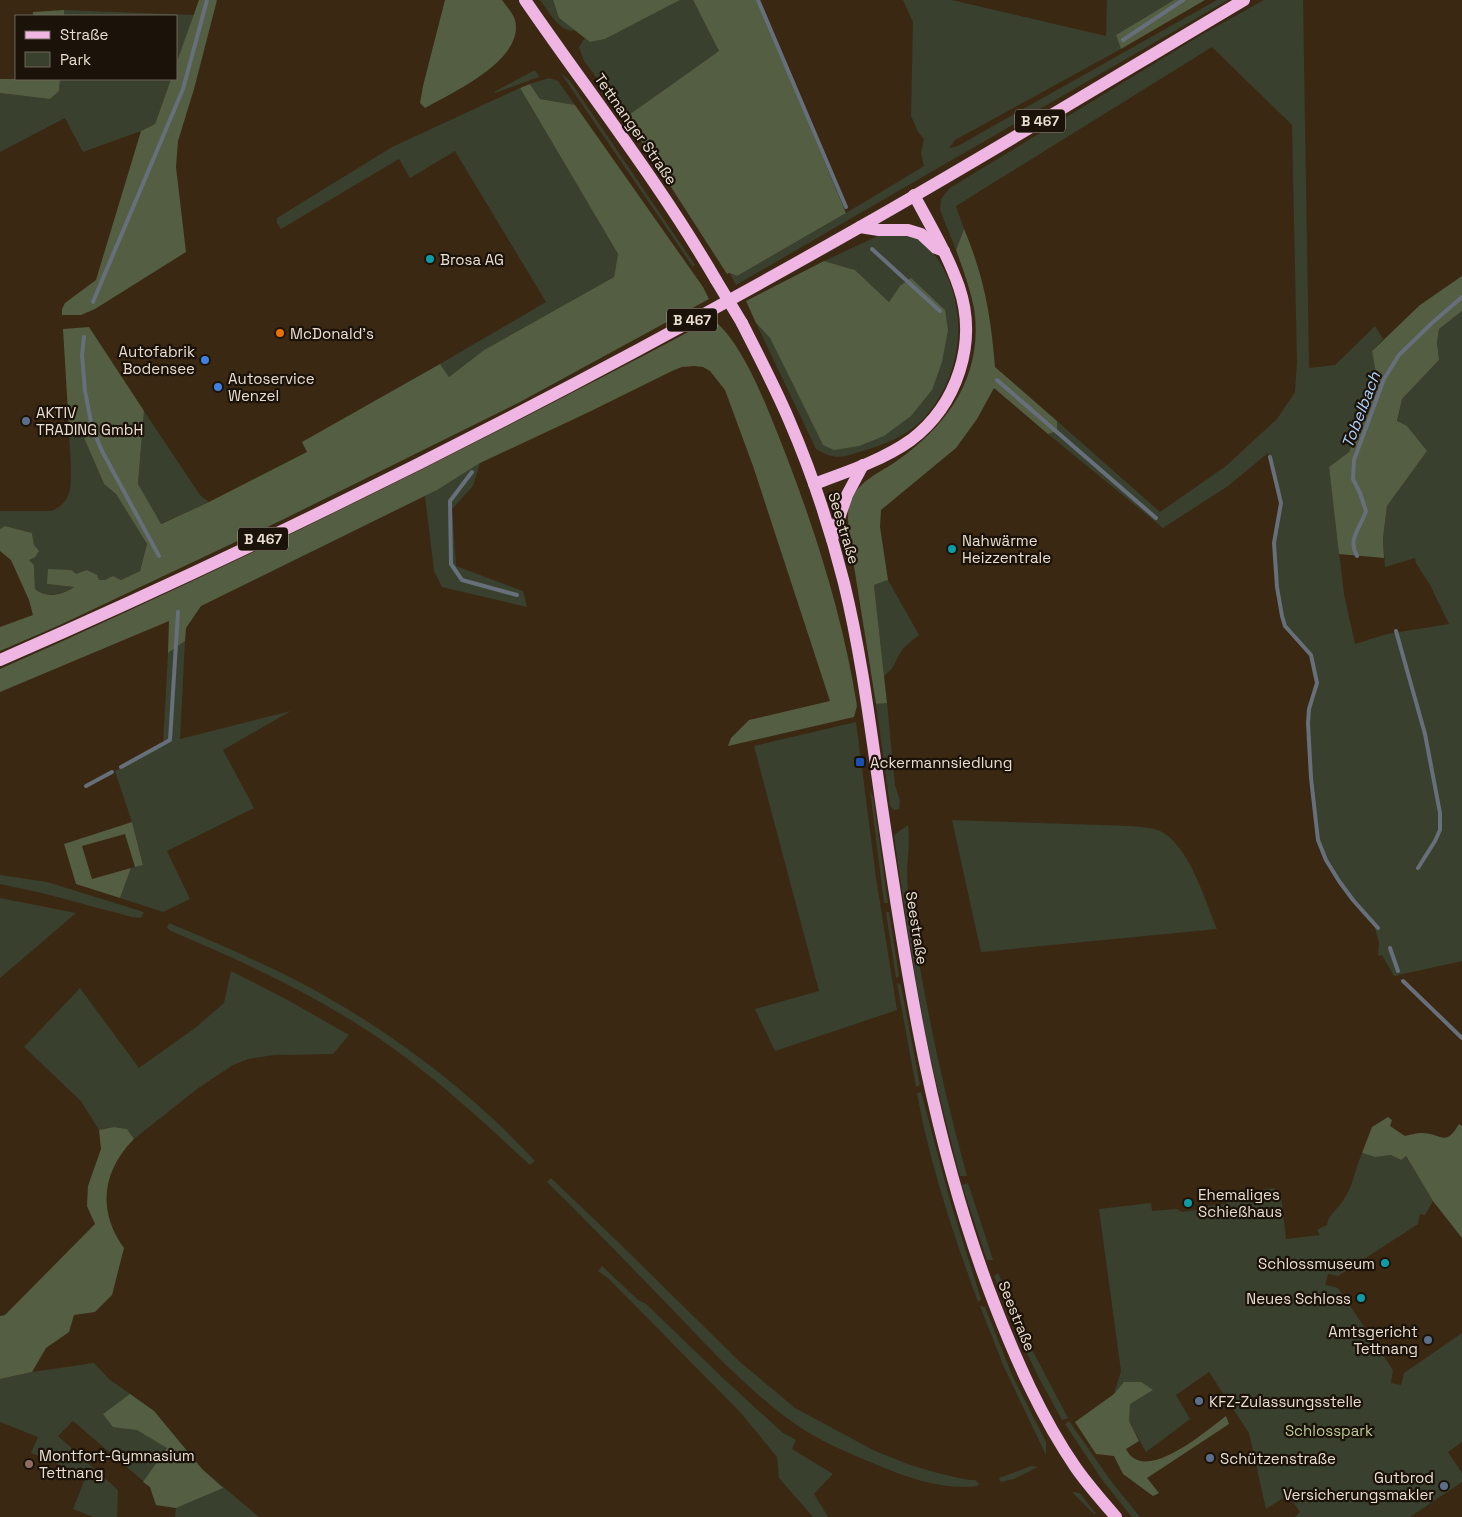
<svg xmlns="http://www.w3.org/2000/svg" width="1462" height="1517" font-family="'Space Grotesk',sans-serif">
<style>
.green{fill:#39402e}
.forest{fill:#545e43}
.lines{fill:none;stroke-linecap:round;stroke-linejoin:round}
.stream{stroke:#666f7a;stroke-width:4}
.major{stroke:#efb6e3;stroke-width:12}
.major-bridge{stroke:#efb6e3;stroke-width:12}
.culture-dot{fill:#0f9aa8;stroke:#1b1209;stroke-width:2}
.food-dot{fill:#e8710a;stroke:#1b1209;stroke-width:2}
.shop-dot{fill:#3f7fe0;stroke:#1b1209;stroke-width:2}
.service-dot{fill:#5c6f8a;stroke:#1b1209;stroke-width:2}
.transit-dot{fill:#1a4fb4;stroke:#1b1209;stroke-width:2}
.education-dot{fill:#8d6e63;stroke:#1b1209;stroke-width:2}
.labels{text-anchor:middle;dominant-baseline:central;stroke-width:4.5;stroke-linejoin:round;paint-order:stroke}
.shield{fill:#1b1209;stroke:#aca195;stroke-width:1}
.shield-label{font-size:14px;font-weight:bold;fill:#eaded1}
.street-label{font-size:15px;fill:#eaded1;stroke:#1b1209}
.poi-label{font-size:15px;fill:#eaded1;stroke:#1b1209;text-anchor:start}
.park-label{font-size:15px;fill:#b9cc98;stroke:#1b1209}
.water-label{font-size:16px;font-style:italic;fill:#aed2fe;stroke:#1b1209}
</style>
<rect width="100%" height="100%" fill="#3a2813"/>
<g class="green">
<path d="M 540,0 L 553,0 L 559,18 L 575,30 C 560,34 548,10 540,0 Z"/>
<path d="M 680,0 L 693,0 L 719,51 L 626,117 L 584,61 L 579,47 L 585,38 L 590,42 L 605,39 Z"/>
<path d="M 903,0 L 952,0 L 1106,36 L 1107,0 L 1174,0 L 1116,35 L 1121,49 L 955,140 L 949,148 L 958,146 L 986,130 L 1217,0 L 1228,0 L 736,285 L 730,274 L 737,276 L 846,213 L 924,166 L 921,153 L 924,139 L 918,132 L 911,116 L 913,22 Z"/>
<path d="M 1264,0 L 1303,0 L 1309,368 L 1335,365 L 1375,326 L 1383,339 L 1372,351 L 1376,374 L 1364,418 L 1349,452 L 1329,467 L 1344,594 L 1355,644 L 1387,634 L 1449,624 L 1430,585 L 1416,563 L 1415,558 L 1385,567 L 1383,538 L 1387,506 L 1427,451 L 1397,422 L 1402,399 L 1439,360 L 1437,342 L 1439,329 L 1462,311 L 1462,961 L 1394,976 L 1382,955 L 1378,956 L 1379,943 L 1375,928 L 1352,902 L 1338,883 L 1326,860 L 1318,840 L 1311,778 L 1308,723 L 1309,709 L 1316,683 L 1310,655 L 1285,626 L 1282,616 L 1277,587 L 1274,543 L 1281,503 L 1268,453 L 1228,486 L 1163,528 L 1048,434 L 1057,431 L 1057,421 L 1160,512 L 1226,466 L 1277,419 L 1295,392 L 1297,362 L 1292,125 L 1212,47 L 956,206 L 964,229 L 956,250 L 940,210 L 941,199 L 950,188 L 1201,35 Z"/>
<path d="M 64,10 L 194,15 L 176,64 L 176,16 L 64,16 Z"/>
<path d="M 535,70 L 539,77 L 495,93 L 494,92 Z"/>
<path d="M 560,72 L 570,81 L 695,265 L 693,267 Z"/>
<path d="M 549,78 L 558,81 L 575,105 L 540,99 L 530,84 Z"/>
<path d="M 60,79 L 171,79 L 155,124 L 141,131 L 83,152 L 65,118 L 0,152 L 0,93 L 50,99 L 59,91 Z"/>
<path d="M 520,88 L 618,254 L 614,277 L 484,350 L 449,377 L 440,364 L 546,302 L 455,151 L 410,178 L 399,159 L 281,229 L 277,223 L 277,218 L 392,147 Z"/>
<path d="M 882,234 C 890,235 900,233 908,235 C 924,239 936,255 943,268 C 969,316 961,376 925,417 C 911,433 887,444 866,450 C 845,456 837,462 816,449 L 756,323 L 770,338 L 823,445 L 900,286 L 889,302 L 855,270 L 824,261 Z"/>
<path d="M 144,411 L 200,495 L 209,502 L 160,524 L 138,484 Z"/>
<path d="M 69,428 L 81,431 L 104,484 L 116,494 L 147,544 L 140,571 L 121,580 L 113,576 C 110,578 108,580 105,580 C 100,582 58,571 49,569 L 48,584 L 74,587 C 61,594 49,599 35,589 L 34,565 L 28,560 L 34,545 L 32,533 L 5,526 L 0,529 L 0,511 L 51,511 C 59,508 64,504 68,496 C 74,483 69,443 69,428 Z"/>
<path d="M 480,463 L 473,486 L 452,509 L 456,566 L 523,591 L 527,607 L 442,587 L 434,571 L 425,496 Z"/>
<path d="M 888,580 L 919,635 C 913,640 907,644 903,649 C 894,661 897,666 884,676 L 874,585 Z"/>
<path d="M 185,641 L 180,739 L 291,711 L 223,750 L 254,808 L 167,851 L 190,899 L 163,912 L 120,898 L 131,868 L 143,865 L 132,822 L 115,771 L 163,744 L 168,653 Z"/>
<path d="M 887,703 L 895,785 L 900,801 L 899,809 L 894,810 L 890,806 L 876,704 Z"/>
<path d="M 856,722 L 876,878 L 897,1010 L 775,1051 L 755,1009 L 819,991 L 754,746 Z"/>
<path d="M 870,790 L 873,796 L 888,903 L 884,903 Z"/>
<path d="M 952,820 L 1130,826 C 1140,827 1151,827 1160,831 C 1189,845 1205,900 1217,929 L 981,952 Z"/>
<path d="M 908,825 C 911,846 905,868 908,889 C 921,987 941,1082 967,1176 L 960,1176 C 949,1133 937,1089 928,1046 C 914,976 904,905 894,835 Z"/>
<path d="M 0,875 L 47,882 L 144,912 L 141,918 L 132,917 L 42,893 L 0,884 Z"/>
<path d="M 0,898 L 76,913 L 0,978 Z"/>
<path d="M 886,912 L 889,912 L 899,976 L 896,978 Z"/>
<path d="M 169,923 C 208,939 246,956 284,974 C 377,1021 465,1085 535,1161 L 530,1165 C 489,1127 447,1088 401,1054 C 331,1002 251,965 171,931 L 167,928 Z"/>
<path d="M 231,971 L 284,998 L 349,1035 L 333,1054 L 274,1055 L 248,1059 L 233,1065 L 197,1089 L 134,1139 L 127,1129 L 114,1127 L 99,1130 L 81,1101 L 24,1047 L 80,988 L 139,1068 L 195,1028 L 224,1003 Z"/>
<path d="M 897,983 L 901,985 L 920,1085 L 916,1087 Z"/>
<path d="M 921,1092 L 951,1204 L 981,1299 L 978,1302 C 953,1233 930,1165 917,1093 Z"/>
<path d="M 1362,1153 L 1375,1157 L 1391,1155 L 1401,1160 L 1405,1155 L 1433,1201 L 1425,1215 L 1420,1214 L 1418,1224 L 1338,1276 L 1328,1274 L 1325,1285 L 1338,1288 L 1393,1370 L 1391,1383 L 1401,1385 L 1404,1373 L 1462,1333 L 1462,1442 L 1448,1452 L 1462,1473 L 1462,1482 L 1410,1517 L 1295,1517 L 1300,1512 L 1291,1499 L 1287,1502 L 1283,1498 L 1266,1509 L 1249,1433 L 1209,1372 L 1176,1395 L 1190,1419 L 1146,1452 L 1114,1394 L 1121,1371 L 1099,1209 L 1151,1203 L 1152,1211 L 1177,1209 L 1182,1212 L 1197,1210 L 1197,1207 L 1226,1204 L 1225,1195 L 1275,1188 L 1276,1196 L 1281,1195 L 1286,1239 L 1320,1235 L 1317,1230 L 1327,1225 C 1328,1216 1337,1209 1342,1202 C 1353,1188 1355,1169 1362,1153 Z"/>
<path d="M 551,1178 L 617,1241 L 740,1362 L 795,1408 L 875,1451 L 910,1465 L 941,1474 L 969,1480 L 975,1480 L 979,1484 L 977,1486 C 945,1490 911,1479 882,1467 C 851,1454 818,1441 791,1421 C 747,1389 709,1348 672,1309 C 631,1267 590,1224 547,1182 Z"/>
<path d="M 968,1183 L 993,1260 L 987,1260 L 962,1185 Z"/>
<path d="M 602,1266 L 638,1300 L 646,1304 L 725,1380 L 783,1433 L 796,1440 L 792,1449 L 833,1474 L 814,1494 L 828,1517 L 813,1517 L 779,1478 L 777,1457 L 741,1413 L 608,1278 L 598,1271 Z"/>
<path d="M 998,1273 L 1029,1344 L 1068,1418 L 1062,1420 L 1039,1378 L 1018,1335 L 994,1276 Z"/>
<path d="M 980,1306 L 985,1307 L 1012,1375 L 1046,1442 L 1046,1455 L 1004,1367 Z"/>
<path d="M 94,1363 L 109,1379 L 154,1411 L 202,1469 L 259,1517 L 175,1517 L 176,1508 L 156,1505 L 150,1487 L 73,1421 L 58,1436 L 118,1490 L 117,1517 L 93,1517 L 73,1509 L 86,1476 L 31,1453 L 38,1437 L 0,1422 L 0,1379 L 32,1372 Z"/>
<path d="M 1069,1421 L 1111,1481 L 1140,1517 L 1132,1517 L 1103,1481 L 1065,1424 Z"/>
<path d="M 1031,1466 L 1038,1467 L 1014,1479 L 1001,1482 L 999,1478 Z"/>
<path d="M 1072,1492 L 1080,1493 L 1096,1514 L 1094,1514 Z"/>
</g>
<g class="forest">
<path d="M 199,0 L 217,0 L 194,89 L 178,141 L 176,167 L 186,252 L 95,309 L 81,315 L 62,315 L 62,309 L 65,303 L 96,280 L 141,131 L 155,124 L 171,79 L 176,79 L 176,64 Z"/>
<path d="M 445,0 L 502,0 C 506,6 513,13 515,20 C 525,60 453,92 425,108 L 420,103 L 423,86 Z"/>
<path d="M 553,0 L 680,0 L 605,39 L 590,42 L 559,18 Z"/>
<path d="M 693,0 L 757,0 L 846,213 L 737,276 L 729,273 L 727,274 L 626,117 L 719,51 Z"/>
<path d="M 1174,0 L 1205,0 L 1121,49 L 1116,35 Z"/>
<path d="M 64,10 L 64,16 L 33,16 L 33,12 Z"/>
<path d="M 0,79 L 60,79 L 59,91 L 50,99 L 0,93 Z"/>
<path d="M 530,84 L 540,99 L 575,105 L 703,287 L 709,299 L 520,402 L 282,520 L 60,625 L 0,651 L 0,627 L 33,615 L 29,600 L 11,560 L 0,551 L 0,529 L 5,526 L 32,533 L 34,545 L 39,551 L 35,557 L 29,560 L 34,565 L 35,589 C 48,599 61,595 74,587 L 47,584 L 48,569 L 71,570 L 76,574 L 87,570 L 97,575 L 99,580 L 105,580 L 113,576 L 121,580 L 140,571 L 147,544 L 116,494 L 104,484 L 81,431 L 69,428 L 63,329 L 89,327 L 144,411 L 138,484 L 161,524 L 209,502 L 307,452 L 302,442 L 440,364 L 449,377 L 484,350 L 614,277 L 618,254 L 520,88 Z"/>
<path d="M 964,229 C 984,276 991,316 995,367 L 1057,421 L 1057,431 L 1048,434 L 994,388 L 977,419 L 956,448 L 881,510 L 880,527 L 888,580 L 874,585 L 887,703 L 876,704 L 850,541 C 849,529 846,515 850,503 C 857,481 880,473 898,460 C 949,424 984,374 974,308 C 970,288 963,269 956,250 Z"/>
<path d="M 824,261 L 855,270 L 889,302 L 900,286 L 911,278 L 945,310 L 948,330 L 942,362 L 932,390 L 911,416 L 884,436 L 859,446 L 834,450 L 823,445 L 770,338 L 756,323 L 746,301 Z"/>
<path d="M 1462,276 L 1462,311 L 1439,329 L 1437,342 L 1439,360 L 1402,399 L 1397,421 L 1407,426 L 1427,451 L 1387,506 L 1383,538 L 1384,558 L 1339,554 L 1329,467 L 1349,452 L 1364,418 L 1376,374 L 1372,351 L 1420,305 Z"/>
<path d="M 716,322 C 742,345 762,395 775,427 C 811,517 842,610 857,706 L 854,717 L 728,746 L 731,738 L 749,720 L 830,701 L 753,466 L 725,390 L 710,371 L 703,367 L 694,366 L 682,367 L 672,371 L 589,412 L 480,463 L 437,490 L 201,606 L 186,628 L 185,641 L 168,653 L 169,621 L 0,692 L 0,669 C 237,564 467,449 696,328 Z"/>
<path d="M 132,822 L 143,865 L 135,867 L 125,834 L 82,846 L 92,879 L 131,868 L 120,898 L 76,884 L 64,844 Z"/>
<path d="M 1388,1117 L 1392,1120 L 1390,1126 L 1405,1136 C 1410,1135 1416,1133 1421,1133 C 1442,1133 1445,1148 1459,1124 L 1462,1126 L 1462,1238 L 1433,1201 L 1406,1156 L 1401,1160 L 1391,1155 L 1375,1157 L 1362,1153 L 1372,1127 Z"/>
<path d="M 114,1127 L 127,1129 L 134,1139 C 102,1171 97,1211 124,1248 L 112,1295 L 95,1312 L 74,1315 L 69,1332 L 46,1348 L 32,1372 L 0,1379 L 0,1316 L 5,1315 L 95,1224 L 87,1206 L 88,1186 L 101,1149 L 99,1130 Z"/>
<path d="M 1124,1382 L 1141,1382 L 1153,1390 L 1130,1404 L 1129,1421 L 1139,1441 L 1126,1449 C 1144,1486 1207,1430 1226,1416 L 1229,1424 L 1147,1478 L 1159,1493 L 1153,1496 L 1123,1474 L 1114,1456 L 1096,1454 L 1075,1422 L 1114,1394 Z"/>
<path d="M 130,1394 L 154,1411 L 202,1469 L 223,1488 L 176,1508 L 156,1505 L 150,1487 L 143,1482 L 167,1448 L 137,1430 L 113,1427 L 103,1414 Z"/>
</g>
<g class="lines">
<g class="stream">
<path d="M 758,0 L 846,207"/>
<path d="M 1123,40 L 1183,0"/>
<path d="M 872,249 L 940,311"/>
<path d="M 93,302 L 183,89 L 207,0"/>
<path d="M 84,337 L 82,355 L 85,391 L 92,427 L 102,451 L 159,556"/>
<path d="M 997,380 L 1156,518"/>
<path d="M 1270,457 L 1281,503 L 1274,543 L 1277,587 L 1282,616 L 1285,626 L 1311,655 L 1317,683 L 1309,709 L 1308,723 L 1311,778 L 1318,840 L 1326,860 L 1339,881 L 1353,900 L 1378,928"/>
<path d="M 472,472 L 450,501 L 451,564 L 462,580 L 517,595"/>
<path d="M 1357,556 C 1347,539 1361,527 1366,511 L 1360,493 L 1353,479 L 1354,460 L 1384,379 L 1399,355 L 1432,323 L 1462,297"/>
<path d="M 1396,631 L 1425,734 L 1440,813 L 1440,830 L 1435,841 L 1418,868"/>
<path d="M 121,767 L 170,740 L 178,612"/>
<path d="M 86,786 L 112,772"/>
<path d="M 1390,948 L 1398,971"/>
<path d="M 1403,981 L 1462,1038"/>
</g>
<g class="major">
<path d="M 525,0 C 589,93 659,182 716,280"/>
<path d="M 860,227 L 879,230 L 908,230 L 921,234 L 936,248 L 944,251"/>
<path d="M 742,323 C 758,355 775,387 789,420 C 812,473 830,528 844,583 C 863,661 872,741 884,821 C 908,985 934,1148 994,1303 C 1016,1360 1041,1417 1076,1468 C 1088,1485 1102,1501 1116,1517"/>
<path d="M 814,484 C 847,472 883,460 911,440 C 957,405 978,343 959,287 C 948,255 930,225 914,195"/>
<path d="M 832,539 L 847,495 L 863,465"/>
<path d="M 0,660 C 294,532 581,386 860,227 C 989,154 1116,76 1244,0"/>
</g>
<path class="major-bridge" d="M 716,280 L 742,323"/>
</g>
<g class="culture-dot">
<circle cx="430" cy="259" r="5"/>
<circle cx="952" cy="549" r="5"/>
<circle cx="1188" cy="1203" r="5"/>
<circle cx="1385" cy="1263" r="5"/>
<circle cx="1361" cy="1298" r="5"/>
</g>
<circle class="food-dot" cx="280" cy="333" r="5"/>
<g class="shop-dot">
<circle cx="205" cy="360" r="5"/>
<circle cx="218" cy="387" r="5"/>
</g>
<g class="service-dot">
<circle cx="26" cy="421" r="5"/>
<circle cx="1428" cy="1340" r="5"/>
<circle cx="1199" cy="1401" r="5"/>
<circle cx="1210" cy="1458" r="5"/>
<circle cx="1444" cy="1486" r="5"/>
</g>
<rect class="transit-dot" x="855" y="757" width="10" height="10" rx="2.5"/>
<circle class="education-dot" cx="29" cy="1464" r="5"/>
<g class="labels">
<g class="shield">
<rect x="1015" y="109.5" width="50" height="23" rx="4"/>
<rect x="667" y="308.5" width="50" height="23" rx="4"/>
<rect x="238" y="527.5" width="50" height="23" rx="4"/>
</g>
<g class="shield-label">
<text x="1040" y="121">B 467</text>
<text x="692" y="320">B 467</text>
<text x="263" y="539">B 467</text>
</g>
<g class="street-label">
<text transform="translate(636 129) rotate(55)">Tettnanger Straße</text>
<text transform="translate(844 528) rotate(73)">Seestraße</text>
<text transform="translate(917 928) rotate(81)">Seestraße</text>
<text transform="translate(1017 1316) rotate(68)">Seestraße</text>
</g>
<g class="poi-label">
<text x="440" y="259">Brosa AG</text>
<text x="290" y="333">McDonald's</text>
<text x="195" y="351" text-anchor="end">Autofabrik<tspan x="195" dy="17">Bodensee</tspan></text>
<text x="228" y="378">Autoservice<tspan x="228" dy="17">Wenzel</tspan></text>
<text x="36" y="412">AKTIV<tspan x="36" dy="17">TRADING GmbH</tspan></text>
<text x="962" y="540">Nahwärme<tspan x="962" dy="17">Heizzentrale</tspan></text>
<text x="870" y="762">Ackermannsiedlung</text>
<text x="1198" y="1194">Ehemaliges<tspan x="1198" dy="17">Schießhaus</tspan></text>
<text x="1375" y="1263" text-anchor="end">Schlossmuseum</text>
<text x="1351" y="1298" text-anchor="end">Neues Schloss</text>
<text x="1418" y="1331" text-anchor="end">Amtsgericht<tspan x="1418" dy="17">Tettnang</tspan></text>
<text x="1209" y="1401">KFZ-Zulassungsstelle</text>
<text x="39" y="1455">Montfort-Gymnasium<tspan x="39" dy="17">Tettnang</tspan></text>
<text x="1220" y="1458">Schützenstraße</text>
<text x="1434" y="1477" text-anchor="end">Gutbrod<tspan x="1434" dy="17">Versicherungsmakler</tspan></text>
</g>
<g class="park-label">
<text x="1329" y="1430">Schlosspark</text>
</g>
<g class="water-label">
<text transform="translate(1361 410) rotate(-69)">Tobelbach</text>
</g>
</g>
<rect x="15" y="15" width="162" height="65" fill="#1b1209" stroke="#6e6459"/>
<rect x="25" y="31" width="25" height="8" fill="#efb6e3" stroke="#6e6459"/>
<text x="60" y="40" font-size="15" fill="#eaded1">Straße</text>
<rect x="25" y="52" width="25" height="15" fill="#39402e" stroke="#6e6459"/>
<text x="60" y="65" font-size="15" fill="#eaded1">Park</text>
</svg>
